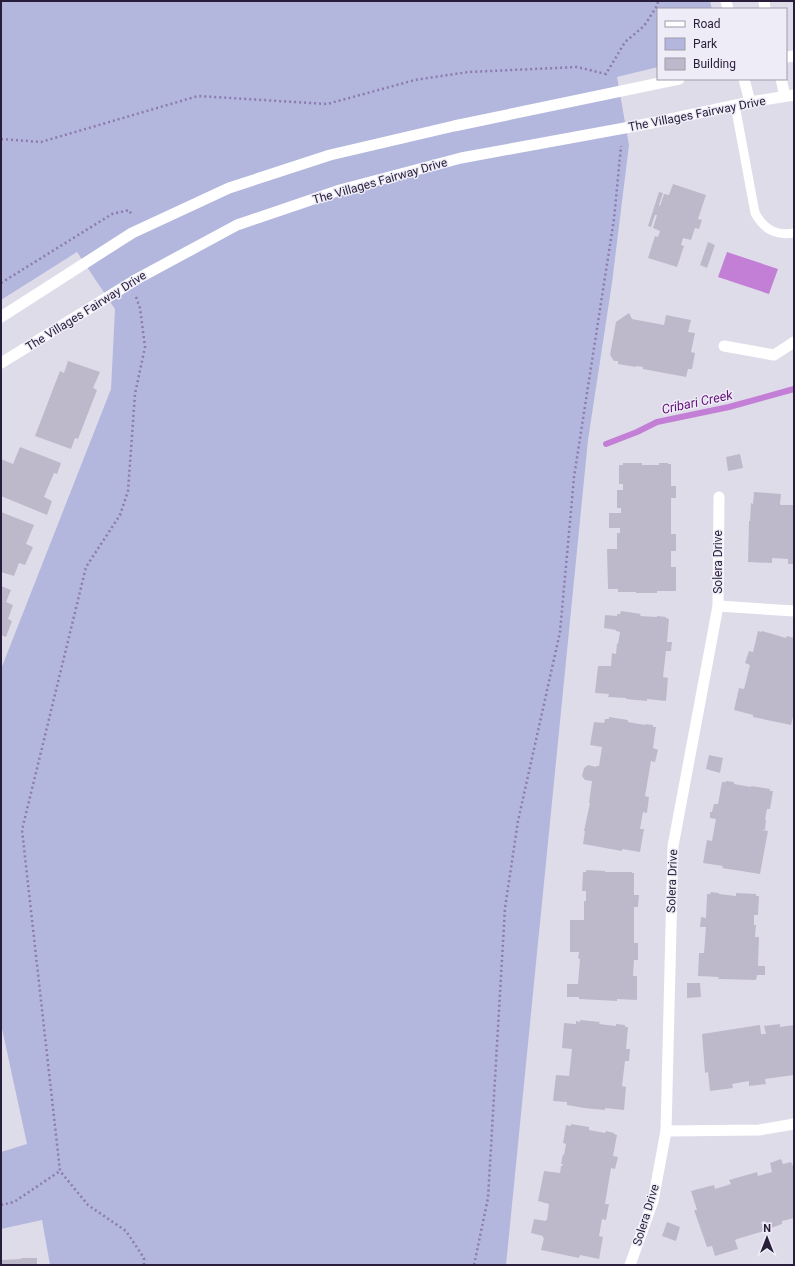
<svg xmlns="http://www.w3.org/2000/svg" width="795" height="1266" font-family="Roboto,sans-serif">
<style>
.green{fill:#b3b7de}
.water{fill:#c37fd5}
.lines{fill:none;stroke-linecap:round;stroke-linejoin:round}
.stream{stroke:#c37fd5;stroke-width:6}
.building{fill:#bdb9cb}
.path{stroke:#8c7ab0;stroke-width:2.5;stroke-dasharray:2 3;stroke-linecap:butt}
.service{stroke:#fff;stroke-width:9}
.minor{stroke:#fff;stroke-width:11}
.tertiary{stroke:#fff;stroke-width:11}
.labels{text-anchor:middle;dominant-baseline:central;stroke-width:3;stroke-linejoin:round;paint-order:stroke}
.street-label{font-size:12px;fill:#281d3a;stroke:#eeedf7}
.water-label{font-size:13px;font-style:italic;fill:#66147a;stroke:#eeedf7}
</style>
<rect width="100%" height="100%" fill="#dfdcea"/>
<path class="green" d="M 1,1 L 710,1 L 712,9 L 658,9 L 658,67 L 617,77 L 629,145 L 612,283 L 588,440 L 506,1265 L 50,1265 L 42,1220 L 1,1229 L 1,1152 L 27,1144 L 1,1024 L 1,669 L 111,389 L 115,309 L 77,252 L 1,300 Z"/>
<path class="water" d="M 727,252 L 778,269 L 769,294 L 718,277 Z"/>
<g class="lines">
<path class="stream" d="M 606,444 L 637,432 L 657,422 L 729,407 L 794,389"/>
</g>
<g class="building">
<path d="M 673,184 L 706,195 L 698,219 L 702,220 L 699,229 L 695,228 L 691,240 L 683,238 L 681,245 L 684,246 L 677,267 L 648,258 L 655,236 L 658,237 L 660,231 L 653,228 L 657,215 L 655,215 L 651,227 L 648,226 L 659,192 L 663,193 L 659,205 L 660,206 L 664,194 L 669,195 Z"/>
<path d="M 708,242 L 715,245 L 707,268 L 700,265 Z"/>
<path d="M 629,313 L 632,319 L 664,325 L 666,315 L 691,320 L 688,332 L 695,333 L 691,352 L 695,353 L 692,369 L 688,369 L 686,377 L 643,369 L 643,367 L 636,366 L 636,367 L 618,364 L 618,361 L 614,361 L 610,355 L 616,322 Z"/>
<path d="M 68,361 L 100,372 L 93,388 L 97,390 L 78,439 L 75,438 L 71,449 L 35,436 L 60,371 L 64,373 Z"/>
<path d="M 20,447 L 61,463 L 57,474 L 54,473 L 44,497 L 52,501 L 47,515 L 1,496 L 1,459 L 13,464 Z"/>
<path d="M 740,454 L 743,468 L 728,471 L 726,457 Z"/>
<path d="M 623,463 L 642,463 L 642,465 L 659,465 L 659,463 L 668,463 L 668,464 L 671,464 L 671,486 L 676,486 L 676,498 L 671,498 L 671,534 L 676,534 L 676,551 L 671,551 L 671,567 L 676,567 L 676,591 L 657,591 L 657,593 L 636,593 L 636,592 L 618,592 L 618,589 L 608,589 L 607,549 L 617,549 L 617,533 L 620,533 L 620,528 L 609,528 L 609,513 L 621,513 L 621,508 L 617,508 L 617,490 L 623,490 L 623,484 L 619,484 L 619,465 L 623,465 Z"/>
<path d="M 754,492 L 781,494 L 780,504 L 781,505 L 794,505 L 794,564 L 788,564 L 788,559 L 772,558 L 772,563 L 748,562 L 749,521 L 750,521 L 751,503 L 753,504 Z"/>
<path d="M 1,512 L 34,525 L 26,544 L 33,547 L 25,565 L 19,563 L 14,576 L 1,572 Z"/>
<path d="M 1,586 L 11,590 L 6,602 L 13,605 L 8,619 L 12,621 L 6,637 L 1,635 Z"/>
<path d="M 621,611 L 641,614 L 640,616 L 657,617 L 657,616 L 666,617 L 666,618 L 669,619 L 667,642 L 672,642 L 671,651 L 666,651 L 663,677 L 668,678 L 666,701 L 647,699 L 647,701 L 626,699 L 626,698 L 608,697 L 609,694 L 595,693 L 598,666 L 611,666 L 612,653 L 616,654 L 617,643 L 618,644 L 620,632 L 616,631 L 616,630 L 604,628 L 605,615 L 617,616 L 617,614 L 620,614 Z"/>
<path d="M 758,631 L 762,632 L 762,631 L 786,638 L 787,636 L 794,638 L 794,713 L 791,725 L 753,717 L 753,715 L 734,710 L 739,688 L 744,689 L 750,665 L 745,663 L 749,651 L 753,652 Z"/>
<path d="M 609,717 L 628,720 L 628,722 L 645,725 L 645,724 L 653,725 L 653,727 L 656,727 L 653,748 L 658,750 L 655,762 L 651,761 L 645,796 L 649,797 L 647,813 L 643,812 L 640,829 L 644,829 L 640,852 L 622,849 L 622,851 L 583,844 L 585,831 L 584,831 L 590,803 L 589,803 L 592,781 L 585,780 L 582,776 L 584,768 L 588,765 L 596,767 L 596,766 L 599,766 L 602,747 L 590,745 L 594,722 L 604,723 L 605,719 L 609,719 Z"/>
<path d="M 709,755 L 723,758 L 720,773 L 706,769 Z"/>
<path d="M 726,781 L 734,782 L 734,784 L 751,787 L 751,786 L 770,789 L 770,791 L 773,791 L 770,809 L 767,809 L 765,820 L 766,820 L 765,830 L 763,829 L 763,830 L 768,831 L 760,874 L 722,868 L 723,866 L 703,863 L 707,840 L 712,841 L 716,819 L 710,818 L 710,812 L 712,812 L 714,804 L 718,804 L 722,782 L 726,782 Z"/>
<path d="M 586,870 L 605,871 L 605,872 L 632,872 L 632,873 L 634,873 L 634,895 L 639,895 L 638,907 L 634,907 L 634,943 L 638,943 L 638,960 L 634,960 L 633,976 L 637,976 L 637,1000 L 617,999 L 617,1001 L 579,999 L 579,997 L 567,997 L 567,984 L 578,984 L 580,959 L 578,958 L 579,952 L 570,952 L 570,920 L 584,920 L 584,901 L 586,901 L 586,891 L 582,891 L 583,872 L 586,872 Z"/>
<path d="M 711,892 L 719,893 L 719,894 L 736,896 L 736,893 L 756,894 L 756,896 L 759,896 L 758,915 L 754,915 L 754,925 L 756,925 L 755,937 L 759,937 L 758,966 L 765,966 L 765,975 L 757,975 L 756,980 L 718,979 L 719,977 L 698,976 L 699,953 L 704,953 L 706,927 L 700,927 L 701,917 L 706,918 L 707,894 L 710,894 Z"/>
<path d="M 687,983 L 700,983 L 701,997 L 687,998 Z"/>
<path d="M 580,1020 L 600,1022 L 599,1024 L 616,1026 L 616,1024 L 625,1025 L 625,1027 L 628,1027 L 626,1049 L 630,1049 L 629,1061 L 625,1061 L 622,1086 L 626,1087 L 624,1110 L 605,1108 L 605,1110 L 584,1108 L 567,1105 L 567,1102 L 553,1101 L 556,1075 L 569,1076 L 572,1049 L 562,1048 L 564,1023 L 576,1024 L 576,1021 L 580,1022 Z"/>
<path d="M 780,1024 L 780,1027 L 794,1025 L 794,1075 L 765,1079 L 766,1084 L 749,1086 L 749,1081 L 732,1084 L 733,1088 L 710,1091 L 708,1072 L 705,1073 L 702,1034 L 760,1025 L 761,1034 L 766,1034 L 764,1026 Z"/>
<path d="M 571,1124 L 589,1127 L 589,1130 L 605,1133 L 606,1131 L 614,1133 L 614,1134 L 617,1135 L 613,1156 L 618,1157 L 615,1169 L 611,1168 L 605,1204 L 609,1204 L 606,1220 L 602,1219 L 599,1236 L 603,1237 L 599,1259 L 580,1255 L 579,1258 L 541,1250 L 544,1238 L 543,1238 L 543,1236 L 531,1233 L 534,1219 L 546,1221 L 546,1220 L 547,1220 L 549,1204 L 538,1201 L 544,1171 L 560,1173 L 561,1166 L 562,1166 L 563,1164 L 561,1164 L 563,1154 L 564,1155 L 566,1144 L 563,1143 L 566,1125 L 571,1126 Z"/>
<path d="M 781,1159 L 783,1164 L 791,1162 L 793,1166 L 794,1166 L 794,1218 L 782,1221 L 782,1224 L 768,1229 L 765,1221 L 761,1222 L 764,1231 L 737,1239 L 735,1240 L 738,1249 L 715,1256 L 712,1246 L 707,1247 L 694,1210 L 697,1210 L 691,1191 L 714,1185 L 715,1189 L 731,1184 L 729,1180 L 757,1172 L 758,1176 L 772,1172 L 770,1163 Z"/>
<path d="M 667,1222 L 680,1227 L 676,1241 L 662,1236 Z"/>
<path d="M 21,1258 L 37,1258 L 37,1265 L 1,1265 L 1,1260 L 21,1259 Z"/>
</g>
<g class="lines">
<g class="path">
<path d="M 1,139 L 41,142 L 198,96 L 327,104 L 415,80 L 468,72 L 577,67 L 606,74 L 625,42 L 644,26 L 657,6 L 658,1"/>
<path d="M 1,283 L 112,214 L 129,210 L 132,215"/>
<path d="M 136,297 L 140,308 L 145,347 L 135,394 L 128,491 L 120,515 L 86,567 L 22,830 L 60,1171 L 88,1205 L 126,1231 L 144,1258 L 144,1265"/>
<path d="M 1,1205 L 14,1202 L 60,1171"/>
<path d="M 474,1265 L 488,1198 L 505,908 L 518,821 L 560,632 L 574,477 L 614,219 L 621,146"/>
</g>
<path class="service" d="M 735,105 L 755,213 C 764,229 775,236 794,233"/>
<g class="minor">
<path d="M 724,346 L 774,355 L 794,342"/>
<path d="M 718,606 L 794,611"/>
<path d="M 666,1131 L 759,1130 L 794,1124"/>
<path d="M 630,1265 L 653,1201 L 666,1131 L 673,846 L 718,606 L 719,497"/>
</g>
<g class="tertiary">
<path d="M 726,1 L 728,9"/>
<path d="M 764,1 L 765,9"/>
<path d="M 786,57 L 794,56"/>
<path d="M 744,79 L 750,102"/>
<path d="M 781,79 L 785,96"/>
<path d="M 1,317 L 132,233 L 229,188 L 330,155 L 454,126 L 679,79"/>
<path d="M 1,363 L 137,279 L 237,225 L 340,190 L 461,158 L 652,123 L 750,102 L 794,95"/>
</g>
</g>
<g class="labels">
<g class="street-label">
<text transform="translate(697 114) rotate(-11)">The Villages Fairway Drive</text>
<text transform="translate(380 181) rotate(-16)">The Villages Fairway Drive</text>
<text transform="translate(86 311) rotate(-32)">The Villages Fairway Drive</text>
<text transform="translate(718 562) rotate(-90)">Solera Drive</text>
<text transform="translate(672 881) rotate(-88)">Solera Drive</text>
<text transform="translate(646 1215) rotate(-73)">Solera Drive</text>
</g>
<g class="water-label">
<text transform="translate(697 402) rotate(-12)">Cribari Creek</text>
</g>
</g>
<rect width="795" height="1266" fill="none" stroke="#281d3a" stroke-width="4"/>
<rect x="657" y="8" width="130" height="72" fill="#eeedf7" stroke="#9f9aab"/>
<rect x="665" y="21" width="20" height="6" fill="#ffffff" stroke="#9f9aab"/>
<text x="693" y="28" font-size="12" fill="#281d3a">Road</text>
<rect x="665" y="38" width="20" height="12" fill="#b3b7de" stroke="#9f9aab"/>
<text x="693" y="48" font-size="12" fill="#281d3a">Park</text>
<rect x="665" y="58" width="20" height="12" fill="#bdb9cb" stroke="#9f9aab"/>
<text x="693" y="68" font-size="12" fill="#281d3a">Building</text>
<g transform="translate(767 1238)" stroke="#eeedf7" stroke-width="3" paint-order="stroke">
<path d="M0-3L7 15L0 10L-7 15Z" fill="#281d3a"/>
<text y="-6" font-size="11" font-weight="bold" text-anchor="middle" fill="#281d3a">N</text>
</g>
</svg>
